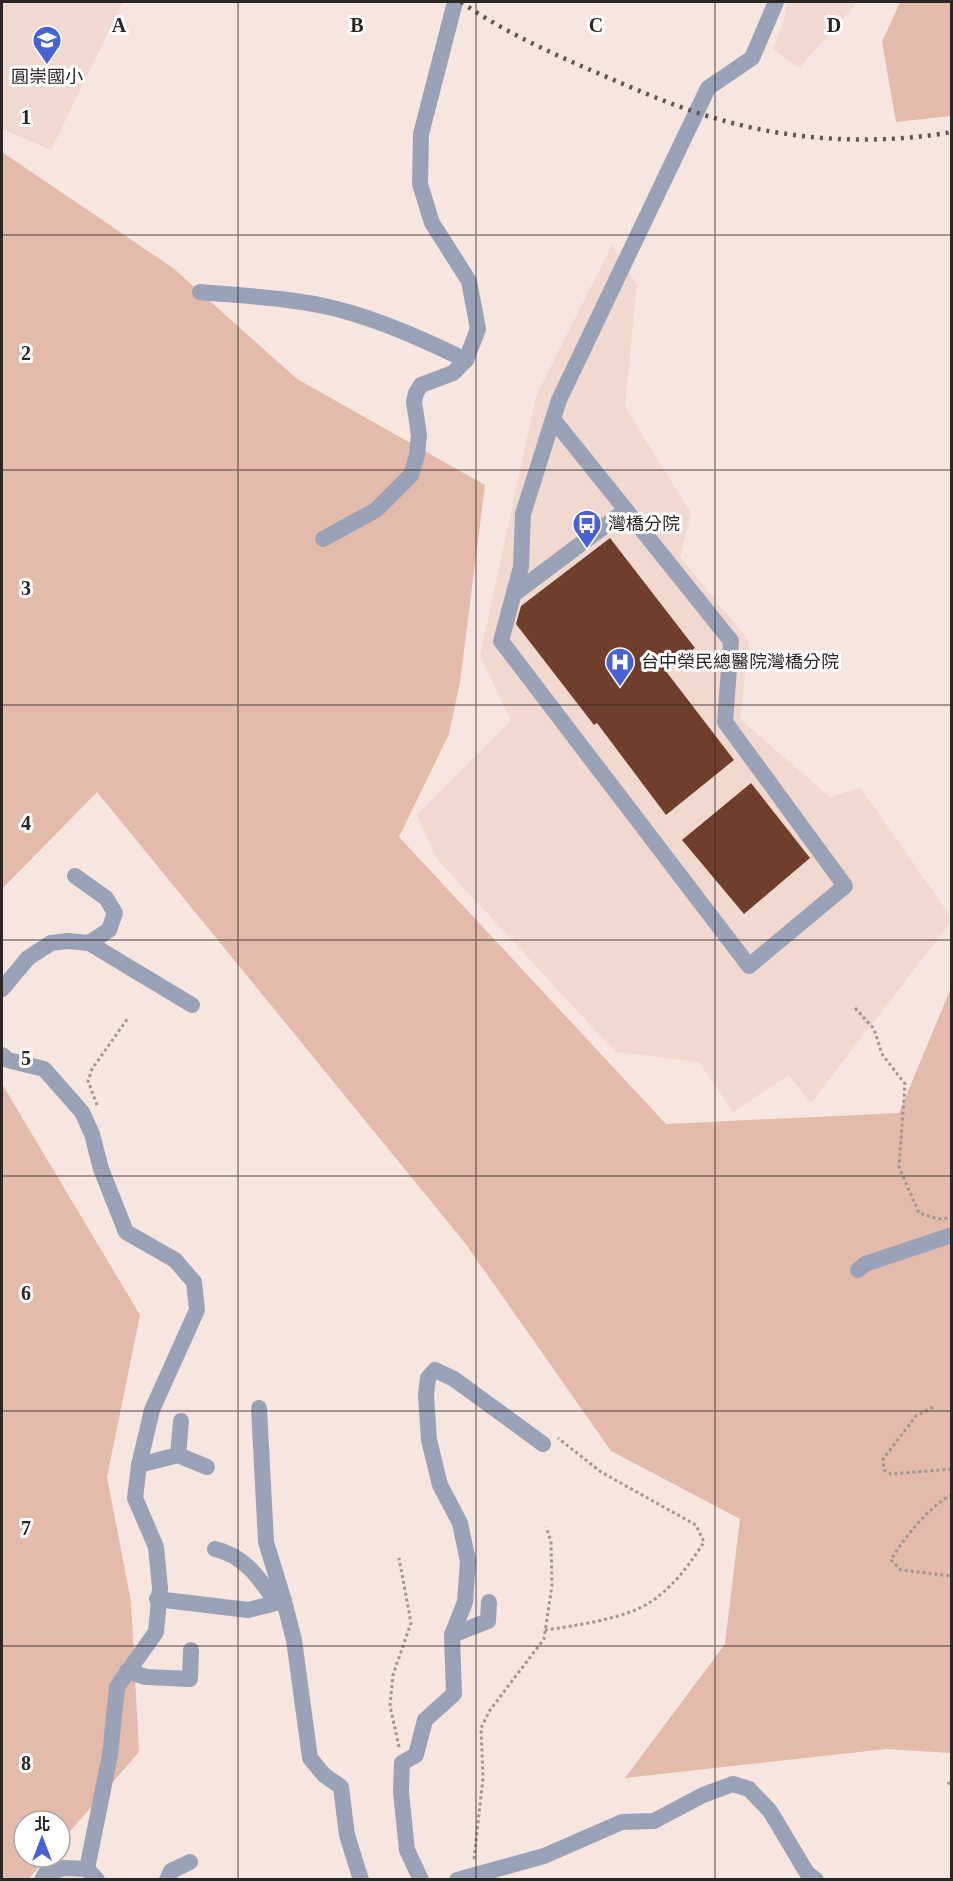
<svg xmlns="http://www.w3.org/2000/svg" width="953" height="1881" font-family="'Times New Roman','Noto Sans TC',serif">
<style>
.built{fill:#f2d9cf}
.green{fill:#e4baaa}
.building{fill:#6f3f2b}
.lines{fill:none;stroke-linecap:round;stroke-linejoin:round}
.path{stroke:#a39692;stroke-width:3;stroke-dasharray:3 3;stroke-linecap:butt}
.minor{stroke:#9aa2b8;stroke-width:16}
.rail{stroke:#605754;stroke-width:4.5;stroke-dasharray:3 6;stroke-linecap:butt}
.grid{fill:none;stroke:#2b2523;stroke-width:1.5;stroke-opacity:0.55}
.labels{text-anchor:middle;dominant-baseline:central;stroke-width:6;stroke-linejoin:round;paint-order:stroke}
.poi-label{font-size:18px;fill:#2b2523;stroke:#fff;text-anchor:start}
.grid-label{font-size:20px;text-anchor:middle;font-weight:bold;fill:#2b2523;stroke:#fff;stroke-width:6;stroke-linejoin:round;paint-order:stroke}
</style>
<rect width="100%" height="100%" fill="#f7e6e0"/>
<g class="built">
<path d="M 2,2 L 123,2 L 51,150 L 2,129 Z"/>
<path d="M 787,2 L 858,2 L 799,68 L 773,49 L 786,13 Z"/>
<path d="M 612,245 L 637,285 L 625,407 L 691,513 L 680,557 L 749,641 L 740,719 L 830,797 L 860,787 L 951,917 L 951,922 L 811,1103 L 789,1075 L 733,1112 L 699,1062 L 615,1052 L 436,858 L 417,815 L 511,721 L 480,656 L 536,396 Z"/>
</g>
<g class="green">
<path d="M 900,2 L 951,2 L 951,116 L 896,122 L 882,42 Z"/>
<path d="M 2,152 L 173,268 L 297,379 L 485,485 L 460,682 L 449,734 L 399,837 L 666,1124 L 899,1113 L 951,988 L 951,1753 L 887,1749 L 625,1778 L 725,1644 L 740,1519 L 611,1451 L 465,1243 L 97,792 L 2,889 Z"/>
<path d="M 2,1084 L 140,1315 L 107,1477 L 131,1601 L 139,1752 L 60,1843 L 60,1821 L 24,1821 L 24,1857 L 47,1857 L 28,1880 L 2,1879 Z"/>
</g>
<g class="building">
<path d="M 610,538 L 695,648 L 665,670 L 734,760 L 666,815 L 597,723 L 594,725 L 516,624 L 521,606 Z"/>
<path d="M 751,783 L 810,858 L 744,914 L 682,840 Z"/>
</g>
<g class="lines">
<g class="path">
<path d="M 855,1008 L 874,1029 L 882,1054 L 905,1084 L 899,1167 L 919,1213 L 938,1219 L 950,1218"/>
<path d="M 97,1105 L 88,1081 L 92,1069 L 128,1018"/>
<path d="M 933,1407 L 916,1416 L 883,1459 L 884,1470 L 891,1474 L 952,1469"/>
<path d="M 952,1495 C 931,1504 902,1540 891,1560 L 901,1570 L 952,1576"/>
<path d="M 545,1630 C 574,1626 629,1618 652,1601 C 674,1586 690,1564 704,1542 L 696,1525 L 601,1472 L 558,1438"/>
<path d="M 399,1747 L 390,1706 L 393,1675 L 411,1623 L 399,1558"/>
<path d="M 948,1782 L 952,1787"/>
<path d="M 474,1859 L 483,1778 L 481,1728 L 490,1710 L 544,1639 L 552,1585 L 551,1541 L 546,1527"/>
</g>
<g class="minor">
<path d="M 200,292 C 246,296 293,298 337,309 C 383,321 424,340 466,360"/>
<path d="M 553,419 L 731,641 L 725,722 L 845,886 L 749,966 L 501,641 L 521,567 L 523,514 L 559,400 L 708,88 L 752,58 L 776,2"/>
<path d="M 323,539 L 376,510 L 411,475 L 417,455 L 419,435 L 414,402 L 416,393 L 421,385 L 453,373 L 466,360 L 478,329 L 469,281 L 432,223 L 420,184 L 421,134 L 455,2"/>
<path d="M 514,594 L 626,510"/>
<path d="M 75,876 L 106,898 L 115,913 L 109,930 L 89,943"/>
<path d="M 2,989 L 28,958 L 51,943 L 68,941 L 89,943 L 192,1005"/>
<path d="M 2,1055 L 8,1060 L 44,1069 L 82,1112 L 92,1134 L 101,1169 L 126,1232 L 175,1260 L 194,1282 L 197,1310 L 152,1410 L 139,1465 L 135,1498 L 156,1547 L 160,1588 L 156,1632 L 117,1687 L 110,1755 L 87,1869 L 97,1880"/>
<path d="M 858,1270 L 865,1264 L 952,1235"/>
<path d="M 259,1408 L 266,1542 L 284,1601"/>
<path d="M 178,1455 L 207,1467"/>
<path d="M 139,1465 L 178,1455 L 181,1421"/>
<path d="M 215,1549 C 245,1556 259,1578 276,1602"/>
<path d="M 157,1599 L 248,1610 L 284,1601 L 294,1640 L 310,1758 L 324,1775 L 341,1787 L 347,1835 L 361,1880"/>
<path d="M 452,1635 L 488,1621 L 489,1602"/>
<path d="M 127,1671 L 146,1677 L 190,1679 L 191,1650"/>
<path d="M 42,1880 L 45,1874 L 64,1868 L 87,1869"/>
<path d="M 167,1880 L 171,1871 L 190,1862"/>
<path d="M 421,1880 L 407,1850 L 401,1792 L 402,1763 L 416,1755 L 425,1720 L 454,1694 L 452,1635 L 465,1602 L 468,1561 L 460,1523 L 440,1485 L 429,1440 L 426,1395 L 428,1378 L 435,1370 L 454,1379 L 543,1444"/>
<path d="M 457,1880 L 544,1856 L 622,1822 L 654,1821 L 703,1795 L 733,1784 L 749,1789 L 770,1811 L 807,1873 L 816,1880"/>
</g>
<path class="rail" d="M 461,2 C 504,32 553,54 602,75 C 642,92 683,110 725,121 C 796,141 879,145 952,132"/>
</g>
<path class="grid" d="M 238,2 L 238,1880M 476,2 L 476,1880M 715,2 L 715,1880M 2,235 L 952,235M 2,470 L 952,470M 2,705 L 952,705M 2,940 L 952,940M 2,1176 L 952,1176M 2,1411 L 952,1411M 2,1646 L 952,1646"/>
<defs>
<g id="school-pin" transform="scale(1.5)"><path d="M0 17L-7.5 6A9.5 9.5 0 1 1 7.5 6Z" fill="#4762d6" stroke="#fff"/><path d="M0-5L7-2L0 1L-7-2ZM-4 1L0 2.5L4 1V4Q0 6-4 4Z" fill="#fff"/></g>
<g id="bus-pin" transform="scale(1.5)"><path d="M0 17L-7.5 6A9.5 9.5 0 1 1 7.5 6Z" fill="#4762d6" stroke="#fff"/><path d="M-5-6H5V4H4V6H2V4H-2V6H-4V4H-5ZM-3.5-4V0h7V-4ZM-3.5 1.2v1.5H-2V1.2ZM2 1.2v1.5H3.5V1.2Z" fill="#fff"/></g>
<g id="hospital-pin" transform="scale(1.5)"><path d="M0 17L-7.5 6A9.5 9.5 0 1 1 7.5 6Z" fill="#4762d6" stroke="#fff"/><path d="M-5-5h3v3.5h4V-5h3V5h-3V1.5h-4V5h-3Z" fill="#fff"/></g>
</defs>
<g fill-rule="evenodd">
<use href="#school-pin" x="47" y="40"/>
<use href="#bus-pin" x="587" y="524"/>
<use href="#hospital-pin" x="620" y="662"/>
</g>
<g class="labels">
<g class="poi-label">
<text x="47" y="77" text-anchor="middle">圓崇國小</text>
<text x="608" y="524">灣橋分院</text>
<text x="641" y="662">台中榮民總醫院灣橋分院</text>
</g>
</g>
<g class="grid-label">
<text x="119" y="32">A</text>
<text x="357" y="32">B</text>
<text x="596" y="32">C</text>
<text x="834" y="32">D</text>
<text x="26" y="124">1</text>
<text x="26" y="360">2</text>
<text x="26" y="595">3</text>
<text x="26" y="830">4</text>
<text x="26" y="1065">5</text>
<text x="26" y="1300">6</text>
<text x="26" y="1535">7</text>
<text x="26" y="1770">8</text>
</g>
<rect width="953" height="1881" fill="none" stroke="#2b2523" stroke-width="6"/>
<g transform="translate(42 1839)"><circle r="28" fill="#ffffff" stroke="#aaa8a7" stroke-width="1.5"/>
<path d="M0-4.5L10 22L0 15L-10 22Z" fill="#4762d6"/>
<text y="-9" font-size="16" font-weight="bold" text-anchor="middle" fill="#2b2523">北</text>
</g>
</svg>
